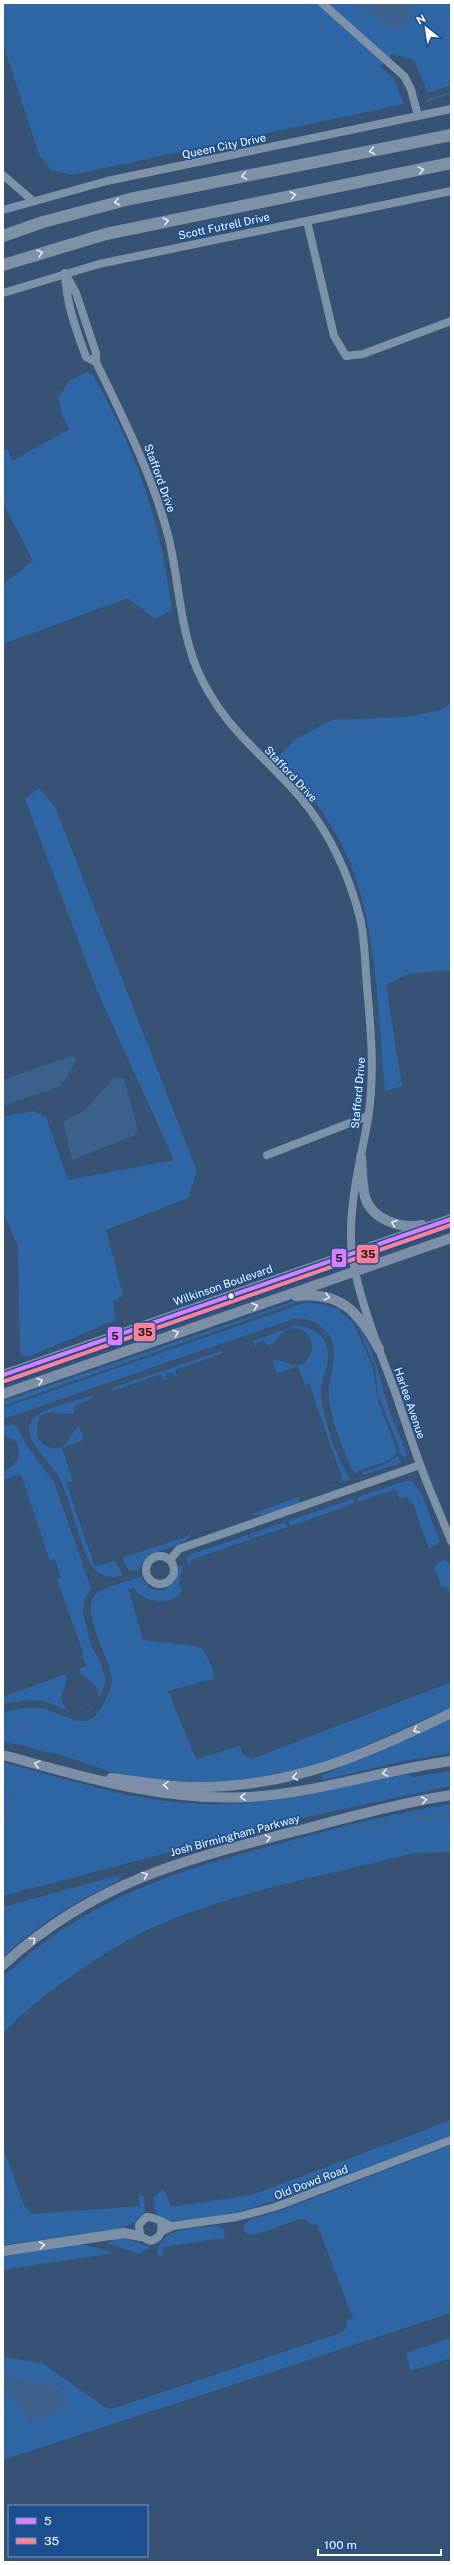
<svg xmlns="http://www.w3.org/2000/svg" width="454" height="2565" font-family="'Public Sans',sans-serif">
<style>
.green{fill:#2f66a5}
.water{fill:#3b618d}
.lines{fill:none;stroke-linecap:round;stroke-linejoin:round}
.stream{stroke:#3b618d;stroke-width:2.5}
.minor{stroke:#7d92a8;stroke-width:8}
.major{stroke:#7d8ea7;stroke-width:10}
.highway{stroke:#7e92a7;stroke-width:12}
.bus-1-casing{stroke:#1b4f8f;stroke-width:7}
.bus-2-casing{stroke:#1b4f8f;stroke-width:7}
.bus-1{stroke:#d880ff;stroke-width:4}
.bus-2{stroke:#ff8098;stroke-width:4}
.oneway{stroke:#e5e9ed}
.oneway2{stroke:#e5e8ed}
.bus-dot{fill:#fff;stroke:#1b4f8f;stroke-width:1.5}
.labels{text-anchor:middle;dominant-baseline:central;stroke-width:3;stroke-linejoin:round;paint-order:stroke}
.street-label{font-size:11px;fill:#fff;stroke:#1b4f8f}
.line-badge{stroke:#1b4f8f;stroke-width:1.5}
.pale-badge-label{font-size:11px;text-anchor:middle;font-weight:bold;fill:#111}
</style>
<rect width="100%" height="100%" fill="#365274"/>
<g class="green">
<path d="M 3,3 L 451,3 L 451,85 L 428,93 L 414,60 L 393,54 L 380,66 L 394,79 L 404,104 L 72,175 L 51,170 L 39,155 L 3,44 Z"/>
<path d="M 87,372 L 93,375 C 122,426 146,481 159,538 C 165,562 168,586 172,610 L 155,619 L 128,598 L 3,644 L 3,584 L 33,561 L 3,503 L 3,450 L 8,450 L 12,461 L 69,429 L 62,415 L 58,398 L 69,381 Z"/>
<path d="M 451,703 L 451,970 L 408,974 L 386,985 L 402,1086 L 385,1091 C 378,1016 378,936 351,865 C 335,824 307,789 276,759 L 297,738 L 332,720 L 406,717 L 440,710 Z"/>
<path d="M 39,788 L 55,807 L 197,1171 L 188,1198 L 106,1230 L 123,1296 L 113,1301 L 115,1320 L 28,1357 L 20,1354 L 18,1247 L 3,1211 L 3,1117 L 33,1111 L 46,1117 L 68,1180 L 174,1160 L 98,993 L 25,799 Z"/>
<path d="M 298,1300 L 326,1300 L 328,1303 L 314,1301 L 298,1302 L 3,1406 L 3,1401 Z"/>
<path d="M 333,1302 C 371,1325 377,1370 389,1409 C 394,1423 401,1438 406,1452 L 406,1459 L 399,1453 L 398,1445 L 378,1395 L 375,1367 L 358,1327 L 345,1311 L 330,1304 Z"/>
<path d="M 304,1303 L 315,1303 L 336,1308 L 354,1324 L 373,1368 L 378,1401 L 397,1451 L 395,1456 L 387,1461 L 358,1471 L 357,1474 L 351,1468 C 343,1447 332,1424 329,1401 C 325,1375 348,1344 319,1325 C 310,1319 300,1317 290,1320 L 3,1419 L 3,1408 Z"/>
<path d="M 294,1326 C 313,1325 331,1339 328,1360 C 326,1373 320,1383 321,1396 C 322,1414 339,1467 351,1479 L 306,1495 L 343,1481 L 309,1383 L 305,1385 L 298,1366 L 277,1373 L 272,1360 C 287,1358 299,1377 311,1354 C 315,1340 305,1325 289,1329 C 279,1332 277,1343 268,1346 L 264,1340 L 256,1343 L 256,1349 L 254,1342 L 237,1347 Z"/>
<path d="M 221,1351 L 223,1353 L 175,1370 L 177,1376 L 175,1377 L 173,1372 L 165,1375 L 167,1379 L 164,1381 L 161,1374 L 112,1391 L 112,1388 Z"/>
<path d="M 91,1396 L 93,1398 L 75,1406 L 74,1413 C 62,1418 38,1402 37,1429 C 36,1435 39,1441 44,1445 C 68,1457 67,1435 79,1426 L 83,1440 L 62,1448 L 73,1481 L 66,1483 L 95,1567 L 115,1561 L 123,1575 C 89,1587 82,1542 74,1519 C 69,1504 65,1488 57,1474 C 48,1458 14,1434 37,1415 C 48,1407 77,1401 91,1396 Z"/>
<path d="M 12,1424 L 18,1428 L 25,1443 L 54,1482 L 91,1588 L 84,1601 L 83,1611 C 84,1617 91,1646 93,1649 C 98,1656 104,1669 105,1679 C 106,1686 101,1693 98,1700 C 87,1727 61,1705 43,1701 C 29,1699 16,1702 3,1704 L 3,1697 L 66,1674 L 67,1679 L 61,1697 C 66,1726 109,1711 96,1687 C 92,1680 85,1678 80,1672 L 79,1669 L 86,1666 L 83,1658 L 78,1658 L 84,1655 L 57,1580 L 61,1578 L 55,1559 L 50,1561 L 21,1474 L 3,1480 L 3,1471 C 16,1467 23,1455 16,1442 L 3,1434 L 3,1426 Z"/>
<path d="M 398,1455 L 400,1463 L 363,1475 L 363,1472 L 388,1463 Z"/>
<path d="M 405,1481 L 412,1481 L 422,1495 L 440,1542 L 429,1549 L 414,1506 L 407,1497 L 399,1499 L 396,1489 L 357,1502 L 358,1497 Z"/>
<path d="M 297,1497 L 301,1502 C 286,1507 262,1520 247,1513 L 253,1514 Z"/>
<path d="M 352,1499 L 355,1503 L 291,1526 L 289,1521 Z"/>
<path d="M 285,1522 L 287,1527 L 251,1539 L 250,1534 Z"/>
<path d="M 192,1531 C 182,1555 149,1542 139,1570 L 129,1570 L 122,1558 L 186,1537 Z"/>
<path d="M 247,1535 L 249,1540 L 191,1560 L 191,1563 L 188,1564 L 186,1559 L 189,1555 Z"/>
<path d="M 445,1559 L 451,1568 L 451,1597 L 447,1586 L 442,1587 L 434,1567 L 437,1563 Z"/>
<path d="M 180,1564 L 183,1566 L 179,1582 L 182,1590 C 171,1609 143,1602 133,1587 L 129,1590 L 143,1640 L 196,1646 L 204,1650 L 214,1672 L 213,1679 L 168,1691 L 196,1759 L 240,1746 L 243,1755 L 252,1759 L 451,1682 L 451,1707 L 326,1764 L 253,1780 L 202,1783 L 142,1778 L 111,1772 L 71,1758 L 3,1741 L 3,1712 C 15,1710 28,1706 40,1708 C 65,1712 87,1738 104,1703 C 108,1695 112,1688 112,1679 C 110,1659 78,1608 97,1593 C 108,1585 127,1582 140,1577 L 151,1589 L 165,1590 L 175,1581 Z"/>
<path d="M 451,1717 L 451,1753 L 404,1761 L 323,1780 L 321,1776 Z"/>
<path d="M 3,1762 C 67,1779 132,1801 199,1804 C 268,1806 335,1789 402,1775 L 409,1774 L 413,1777 L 451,1771 L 451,1786 L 292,1820 L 3,1896 Z"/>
<path d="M 451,1804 L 451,1852 L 415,1853 C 334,1873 248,1889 170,1920 C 132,1935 98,1957 65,1981 C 43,1997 21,2013 3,2034 L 3,1977 C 88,1897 178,1870 289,1841 C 342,1826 396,1813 451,1804 Z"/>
<path d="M 116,1876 L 120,1878 L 118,1881 C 77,1901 36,1925 3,1957 L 3,1907 Z"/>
<path d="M 451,2120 L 451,2135 C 410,2151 188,2246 158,2215 C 155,2211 154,2202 153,2197 L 164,2189 L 171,2207 L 252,2195 Z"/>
<path d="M 451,2145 L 451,2313 L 3,2460 L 3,2357 L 42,2363 L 103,2406 L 111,2409 L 343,2332 L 347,2327 L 346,2319 L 353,2319 L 317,2224 L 311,2225 L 306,2220 L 300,2219 L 261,2233 L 248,2234 L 244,2230 L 244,2224 L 251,2219 L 277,2212 Z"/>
<path d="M 3,2148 L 24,2205 L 31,2214 L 140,2206 L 138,2194 L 144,2196 L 145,2211 L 135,2222 L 119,2229 L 3,2245 Z"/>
<path d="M 217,2226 L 224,2229 L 225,2238 L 162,2247 L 163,2257 L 157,2254 C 160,2226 196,2228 217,2226 Z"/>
<path d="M 124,2238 L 150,2247 L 140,2254 L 108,2244 L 114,2239 Z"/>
<path d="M 73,2244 L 86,2245 L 114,2253 L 3,2270 L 3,2255 Z"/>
<path d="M 451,2338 L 451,2358 L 411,2371 L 406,2353 Z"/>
</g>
<g class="water">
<path d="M 354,3 L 414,3 L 411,21 L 396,30 Z"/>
<path d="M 71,1056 L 73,1056 L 76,1061 L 61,1086 L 3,1106 L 3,1080 Z"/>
<path d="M 115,1077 L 124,1078 L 138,1131 L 133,1136 L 72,1160 L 63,1122 L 84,1111 Z"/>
<path d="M 3,2376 C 23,2380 62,2381 70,2405 L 50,2417 L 30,2422 L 13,2399 L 3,2390 Z"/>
</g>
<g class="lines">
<g class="stream">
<path d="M 426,101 L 451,93"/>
<path d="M 29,1731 L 31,1725"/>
<path d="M 3,1812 L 8,1810 L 13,1791"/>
<path d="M 353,1829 L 451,1813"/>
<path d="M 3,2187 L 14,2216"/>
<path d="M 3,2370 L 39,2374 L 69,2391"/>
</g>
<g class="minor">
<path d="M 322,3 L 404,76 L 411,89 L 418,116"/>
<path d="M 3,175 L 33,201"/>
<path d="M 3,210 L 107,181 L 451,109"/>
<path d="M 307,221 L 334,336 L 346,356 L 363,354 L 451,321"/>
<path d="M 65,273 L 76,293 L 96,353 L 96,362 L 86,357 C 76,329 66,303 65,273 Z"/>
<path d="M 3,293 L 99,264 L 451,191"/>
<path d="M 96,362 C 124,420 153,476 169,539 C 179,582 180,628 197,669 C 222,727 261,752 300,797 C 330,833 350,877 361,922 C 365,943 365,965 367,986 C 371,1031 375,1074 368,1119 C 361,1159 350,1198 351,1239 C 352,1282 377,1344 393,1386 C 402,1411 410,1438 420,1464 C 429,1490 441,1515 451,1541"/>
<path d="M 267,1155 L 368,1116"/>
<circle cx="160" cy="1570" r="14"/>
<path d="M 170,1560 L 179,1549 L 420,1465"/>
<path d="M 161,2223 C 163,2232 159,2239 150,2241 L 140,2236 L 139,2225 L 146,2217 C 156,2216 163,2224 173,2226"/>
<path d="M 162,2231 L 173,2226 L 237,2217 L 275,2207 L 451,2140"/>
</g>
<g class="major">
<path d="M 361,1157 C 362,1170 362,1184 365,1197 C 372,1220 401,1229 422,1225"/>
<path d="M 296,1296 C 341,1291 359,1312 379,1349"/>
<path d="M 3,1375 L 451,1219"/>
<path d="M 3,1394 L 451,1238"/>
<path d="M 3,1755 C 84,1777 164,1802 249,1797 C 317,1793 383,1770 451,1761"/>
<path d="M 111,1778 C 139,1781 167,1787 195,1787 C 291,1788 367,1754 451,1713"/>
<path d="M 3,1965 C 93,1882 186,1859 300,1830 C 350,1817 400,1803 451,1795"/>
<path d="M 3,2251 L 124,2233 L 140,2236"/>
</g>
<g class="highway">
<path d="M 3,236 L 43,222 L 130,199 L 451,135"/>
<path d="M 3,265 L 106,234 L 451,163"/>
</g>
<g class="bus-1-casing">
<path id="bus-1" d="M 3,1375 L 451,1219"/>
</g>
<g class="bus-2-casing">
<path id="bus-2" d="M 5,1381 L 451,1225"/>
</g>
<use href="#bus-1" class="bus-1"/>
<use href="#bus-2" class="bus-2"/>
</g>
<defs><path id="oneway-chevron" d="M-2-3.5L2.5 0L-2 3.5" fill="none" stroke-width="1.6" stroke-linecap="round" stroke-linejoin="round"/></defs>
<g class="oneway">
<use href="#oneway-chevron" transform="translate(372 151) rotate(169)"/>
<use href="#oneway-chevron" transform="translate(421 170) rotate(-12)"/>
<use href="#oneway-chevron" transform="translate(244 176) rotate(169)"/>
<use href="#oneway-chevron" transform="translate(293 195) rotate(-11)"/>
<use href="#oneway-chevron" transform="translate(117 202) rotate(167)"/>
<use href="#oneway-chevron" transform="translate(166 221) rotate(-11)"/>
<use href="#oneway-chevron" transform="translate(40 253) rotate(-18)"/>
</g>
<g class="oneway2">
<use href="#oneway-chevron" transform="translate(394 1223) rotate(-160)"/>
<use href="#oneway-chevron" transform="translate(327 1297) rotate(15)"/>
<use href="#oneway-chevron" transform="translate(255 1306) rotate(-19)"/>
<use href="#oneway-chevron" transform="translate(176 1333) rotate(-19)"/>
<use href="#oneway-chevron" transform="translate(40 1381) rotate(-19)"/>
<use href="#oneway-chevron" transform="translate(416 1730) rotate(154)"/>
<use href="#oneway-chevron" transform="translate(37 1764) rotate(-165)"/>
<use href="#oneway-chevron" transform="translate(385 1773) rotate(169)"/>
<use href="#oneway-chevron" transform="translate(295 1777) rotate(169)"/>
<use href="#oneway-chevron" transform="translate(166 1785) rotate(-177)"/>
<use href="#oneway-chevron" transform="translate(243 1797) rotate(179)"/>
<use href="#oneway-chevron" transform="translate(424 1800) rotate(-12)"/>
<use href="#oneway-chevron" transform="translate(268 1838) rotate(-14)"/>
<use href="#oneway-chevron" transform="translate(145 1875) rotate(-23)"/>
<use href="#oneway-chevron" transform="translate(33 1940) rotate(-38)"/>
<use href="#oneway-chevron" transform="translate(42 2245) rotate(-9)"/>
</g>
<circle class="bus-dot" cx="231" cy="1296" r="3.5"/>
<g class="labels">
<g class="street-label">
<text transform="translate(224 146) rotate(-12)">Queen City Drive</text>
<text transform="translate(224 226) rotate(-12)">Scott Futrell Drive</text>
<text transform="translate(160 478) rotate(70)">Stafford Drive</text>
<text transform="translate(291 774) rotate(47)">Stafford Drive</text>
<text transform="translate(358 1093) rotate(-85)">Stafford Drive</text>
<text transform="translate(223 1285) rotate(-19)">Wilkinson Boulevard</text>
<text transform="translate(410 1403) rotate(71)">Harlee Avenue</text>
<text transform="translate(235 1835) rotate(-15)">Josh Birmingham Parkway</text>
<text transform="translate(311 2182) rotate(-21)">Old Dowd Road</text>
</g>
</g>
<g class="line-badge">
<rect x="356" y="1244" width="23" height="20" rx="4" fill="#ff8098"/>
<rect x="331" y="1248" width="16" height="20" rx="4" fill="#d880ff"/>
<rect x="133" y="1322" width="23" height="20" rx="4" fill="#ff8098"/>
<rect x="107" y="1326" width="16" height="20" rx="4" fill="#d880ff"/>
</g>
<g class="pale-badge-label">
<text x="368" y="1258">35</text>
<text x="339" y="1262">5</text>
<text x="145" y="1336">35</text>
<text x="115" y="1340">5</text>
</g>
<rect width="454" height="2565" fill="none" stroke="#ffffff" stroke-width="8"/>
<rect x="8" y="2505" width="140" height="52" fill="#1b4f8f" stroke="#7695bc"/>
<rect x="16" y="2518" width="20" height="6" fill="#d880ff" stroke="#7695bc"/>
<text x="44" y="2525" font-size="12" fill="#ffffff">5</text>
<rect x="16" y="2538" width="20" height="6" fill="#ff8098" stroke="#7695bc"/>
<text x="44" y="2545" font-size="12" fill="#ffffff">35</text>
<g transform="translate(426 28) rotate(330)" stroke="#1b4f8f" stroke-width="3" paint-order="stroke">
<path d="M0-3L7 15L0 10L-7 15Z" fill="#ffffff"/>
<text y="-6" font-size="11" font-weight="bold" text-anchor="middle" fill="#ffffff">N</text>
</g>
<path d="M318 2549v6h123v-6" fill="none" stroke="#ffffff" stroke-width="2"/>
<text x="324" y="2549" font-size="12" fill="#ffffff" stroke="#1b4f8f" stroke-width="3" paint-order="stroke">100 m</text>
</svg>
